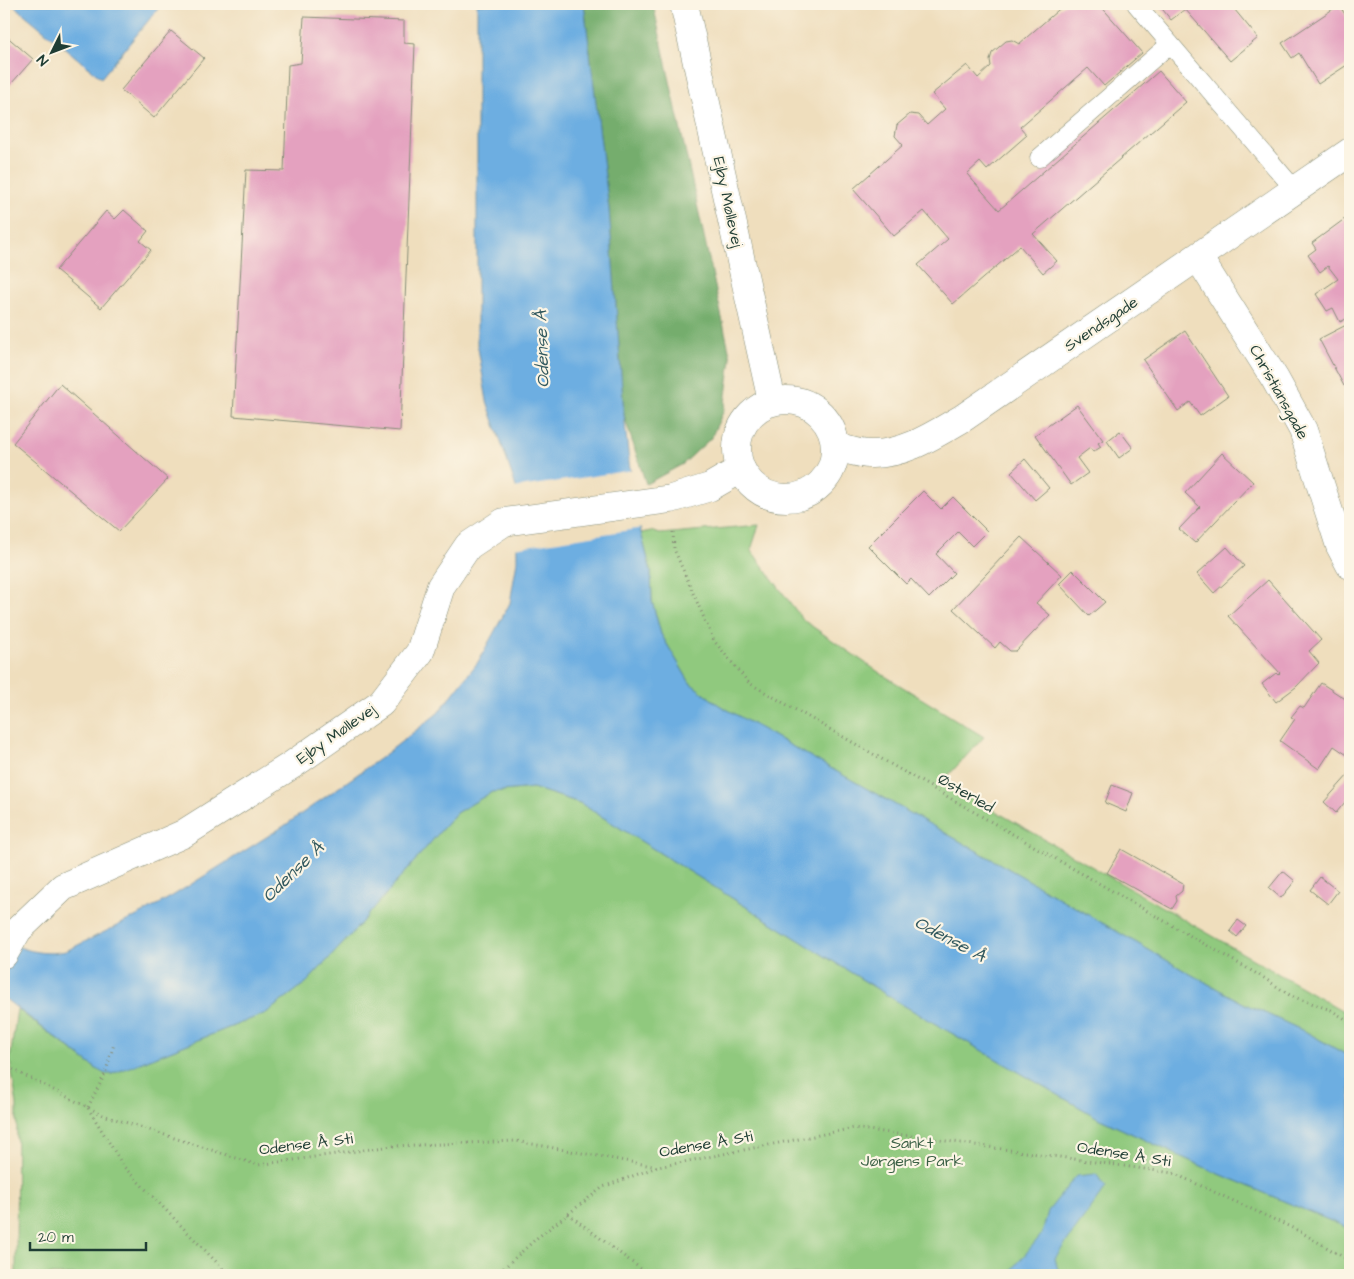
<svg xmlns="http://www.w3.org/2000/svg" width="1354" height="1279" font-family="'Architects Daughter',sans-serif">
<style>
.green{fill:#90c97e;stroke:#588359}
.forest{fill:#74ad6d;stroke:#4a7550}
.water{fill:#6daee1;stroke:#46768a}
.pier{fill:#efdebd}
.building{fill:#e4a1bf}
.lines{fill:none;stroke-linecap:round;stroke-linejoin:round}
.lane-casing{stroke:#878e78;stroke-width:19}
.street-casing{stroke:#878e78;stroke-width:29}
.path{stroke:#878e78;stroke-width:3;stroke-dasharray:1 4;stroke-linecap:butt}
.lane{stroke:#fff;stroke-width:18}
.street{stroke:#fff;stroke-width:28}
.labels{text-anchor:middle;dominant-baseline:central;stroke-width:4.5;stroke-linejoin:round;paint-order:stroke}
.street-label{font-size:16px;fill:#1f3d34;stroke:#fcf5e5}
.park-label{font-size:16px;fill:#3b6046;stroke:#fcf5e5}
.water-label{font-size:18px;font-style:italic;fill:#32595f;stroke:#fcf5e5}
</style>
<rect width="100%" height="100%" fill="#fcf5e5"/>
<filter id="ink" filterUnits="userSpaceOnUse"><feTurbulence type="fractalNoise" baseFrequency=".02" numOctaves="2"/><feDisplacementMap in="SourceGraphic" scale="10" xChannelSelector="R" yChannelSelector="G"/><feConvolveMatrix kernelMatrix="1 2 1 2 8 2 1 2 1" color-interpolation-filters="sRGB"/></filter>
<filter id="wash" filterUnits="userSpaceOnUse"><feTurbulence type="fractalNoise" baseFrequency=".0096" numOctaves="4" result="noise"/><feDisplacementMap in="SourceGraphic" scale="20" xChannelSelector="R" yChannelSelector="G"/><feGaussianBlur stdDeviation="1.12" result="paint"/><feColorMatrix in="noise" values="0 0 0 0 0 0 0 0 0 0 0 0 0 0 0 0 0 1.4 0 .05"/><feComposite in="paint" operator="in"/></filter>
<g filter="url(#wash)">
<rect width="100%" height="100%" fill="#efdebd"/>
<g class="green">
<path d="M 759,525 L 751,550 L 803,620 L 880,673 L 984,737 L 943,781 L 1350,1015 L 1350,1057 L 1308,1033 L 1245,1004 L 1192,975 L 1016,873 L 719,705 L 690,683 L 661,634 L 652,601 L 651,571 L 641,533 L 651,531 L 660,534 Z"/>
<path d="M 533,788 L 580,803 L 903,1005 L 1100,1119 L 1210,1170 L 1350,1229 L 1350,1275 L 16,1275 L 17,1105 L 10,1060 L 17,1009 L 98,1070 L 112,1074 L 266,1013 L 307,982 L 349,937 L 456,813 L 492,792 Z"/>
</g>
<path class="forest" d="M 584,4 L 653,4 L 731,359 L 724,410 L 711,438 L 683,464 L 646,484 L 624,416 L 609,209 Z"/>
<g class="water">
<path d="M 12,4 L 162,4 L 101,78 Z"/>
<path d="M 477,4 L 584,4 L 609,209 L 624,415 L 629,462 L 641,533 L 651,571 L 652,601 L 661,634 L 690,683 L 719,705 L 1016,873 L 1192,975 L 1245,1004 L 1308,1033 L 1350,1057 L 1350,1229 L 1210,1170 L 1100,1119 L 903,1005 L 580,803 L 533,788 L 492,792 L 456,813 L 349,937 L 307,982 L 266,1013 L 112,1074 L 105,1074 L 98,1070 L 4,998 L 4,942 C 28,950 40,956 66,951 L 145,912 L 174,895 L 284,826 L 382,757 L 438,713 L 478,662 L 510,603 L 517,561 L 516,487 L 487,401 L 477,342 Z"/>
<path d="M 1096,1174 L 1106,1187 L 1055,1258 L 1058,1270 L 1065,1275 L 1008,1275 L 1042,1234 L 1048,1211 L 1076,1176 Z"/>
</g>
<path class="pier" d="M 633,470 L 643,528 L 514,548 L 513,488 Z"/>
<g id="blocks">
<g class="building">
<path d="M 1065,4 L 1099,4 L 1142,53 L 1104,86 L 1088,68 L 1020,127 L 1027,135 L 987,170 L 980,162 L 967,174 L 999,210 L 1159,71 L 1186,102 L 1033,234 L 1057,261 L 1043,273 L 1020,246 L 953,304 L 918,265 L 948,239 L 924,211 L 894,236 L 853,189 L 903,145 L 895,136 L 897,125 L 910,114 L 918,115 L 927,125 L 945,109 L 932,94 L 967,65 L 978,78 L 991,66 L 990,60 L 992,53 L 1006,41 L 1012,40 L 1019,44 Z"/>
<path d="M 1161,4 L 1230,4 L 1258,38 L 1230,61 L 1185,9 L 1171,20 L 1159,5 Z"/>
<path d="M 1339,5 L 1350,22 L 1350,63 L 1318,84 L 1299,53 L 1292,58 L 1282,43 Z"/>
<path d="M 304,17 L 404,21 L 404,43 L 415,44 L 400,431 L 233,416 L 246,170 L 284,171 L 288,65 L 301,63 Z"/>
<path d="M 171,31 L 204,58 L 154,118 L 121,90 Z"/>
<path d="M 4,34 L 33,59 L 4,92 Z"/>
<path d="M 124,210 L 148,231 L 140,241 L 151,250 L 101,308 L 56,270 L 106,211 L 115,219 Z"/>
<path d="M 1350,215 L 1350,317 L 1340,322 L 1333,308 L 1327,311 L 1316,294 L 1338,279 L 1328,266 L 1320,272 L 1308,255 L 1316,249 L 1312,243 Z"/>
<path d="M 1350,323 L 1350,391 L 1347,385 L 1344,386 L 1319,339 Z"/>
<path d="M 1185,331 L 1228,396 L 1200,416 L 1190,402 L 1178,411 L 1143,360 Z"/>
<path d="M 60,384 L 168,479 L 119,531 L 13,443 Z"/>
<path d="M 1077,405 L 1103,440 L 1098,443 L 1101,447 L 1093,452 L 1090,448 L 1077,458 L 1088,473 L 1071,485 L 1035,435 Z"/>
<path d="M 1120,431 L 1133,448 L 1119,458 L 1107,441 Z"/>
<path d="M 1222,453 L 1253,482 L 1195,543 L 1179,529 L 1200,507 L 1185,493 Z"/>
<path d="M 1025,459 L 1049,488 L 1035,500 L 1011,472 Z"/>
<path d="M 923,491 L 941,509 L 953,497 L 987,531 L 972,546 L 958,532 L 936,554 L 954,573 L 929,598 L 911,579 L 906,584 L 868,546 Z"/>
<path d="M 1021,537 L 1062,575 L 1036,603 L 1050,615 L 1016,651 L 1010,651 L 1000,642 L 995,648 L 953,609 Z"/>
<path d="M 1227,547 L 1244,566 L 1214,593 L 1197,574 Z"/>
<path d="M 1073,570 L 1105,602 L 1089,616 L 1059,584 Z"/>
<path d="M 1268,580 L 1321,640 L 1309,651 L 1319,663 L 1296,687 L 1276,702 L 1262,684 L 1276,673 L 1278,675 L 1280,673 L 1228,616 Z"/>
<path d="M 1321,683 L 1350,702 L 1350,757 L 1334,746 L 1319,769 L 1280,741 L 1295,719 L 1291,717 L 1300,706 L 1304,708 Z"/>
<path d="M 1349,774 L 1350,775 L 1350,796 L 1336,813 L 1324,802 Z"/>
<path d="M 1112,785 L 1133,793 L 1126,812 L 1105,803 Z"/>
<path d="M 1121,849 L 1183,884 L 1182,891 L 1176,896 L 1177,901 L 1172,909 L 1107,873 Z"/>
<path d="M 1283,871 L 1295,881 L 1281,898 L 1269,888 Z"/>
<path d="M 1320,877 L 1338,891 L 1328,904 L 1310,890 Z"/>
<path d="M 1238,920 L 1246,926 L 1237,937 L 1230,931 Z"/>
</g>
</g>
</g>
<g filter="url(#ink)">
<use href="#blocks" fill-opacity="0" stroke="#878e78" stroke-width="1"/>
<g class="lines">
<g class="lane-casing">
<g id="lane">
<path d="M 1136,4 L 1295,190"/>
<path d="M 1039,158 L 1170,44"/>
</g>
</g>
<g class="street-casing">
<g id="street">
<path d="M 684,4 L 772,401"/>
<path d="M 1198,257 L 1275,379 L 1303,430 L 1340,546 L 1350,565"/>
<circle cx="786" cy="449" r="49"/>
<path d="M 836,447 C 846,449 859,454 870,454 C 904,455 934,435 963,418 L 1350,152"/>
<path d="M 4,954 L 18,930 L 63,887 L 183,834 L 292,765 L 381,703 L 420,652 L 441,586 L 468,546 L 504,522 L 671,499 L 710,487 L 741,469"/>
</g>
</g>
<g class="path">
<path d="M 673,532 L 674,549 L 714,641 L 749,683 L 1264,978 L 1291,996 L 1331,1010 L 1350,1022"/>
<path d="M 4,1065 L 103,1115 L 258,1165 L 392,1146 L 516,1141 L 658,1167 L 854,1128 L 1173,1173 L 1299,1231 L 1350,1261"/>
<path d="M 88,1107 L 105,1074 L 114,1044"/>
<path d="M 88,1108 L 124,1167 L 229,1275"/>
<path d="M 568,1214 L 649,1275"/>
<path d="M 496,1275 L 537,1238 L 603,1187 L 657,1167"/>
</g>
<use href="#lane" class="lane"/>
<use href="#street" class="street"/>
</g>
</g>
<g class="labels">
<g class="street-label">
<text transform="translate(728 202) rotate(78)">Ejby Møllevej</text>
<text transform="translate(1101 324) rotate(-34)">Svendsgade</text>
<text transform="translate(1279 392) rotate(61)">Christiansgade</text>
<text transform="translate(336 734) rotate(-35)">Ejby Møllevej</text>
<text transform="translate(966 793) rotate(30)">Østerled</text>
<text transform="translate(306 1144) rotate(-7)">Odense Å Sti</text>
<text transform="translate(706 1144) rotate(-10)">Odense Å Sti</text>
<text transform="translate(1124 1154) rotate(9)">Odense Å Sti</text>
</g>
<g class="park-label">
<text x="912" y="1143">Sankt<tspan x="912" dy="18">Jørgens Park</tspan></text>
</g>
<g class="water-label">
<text transform="translate(542 349) rotate(-92)">Odense Å</text>
<text transform="translate(293 872) rotate(-44)">Odense Å</text>
<text transform="translate(950 939) rotate(28)">Odense Å</text>
</g>
</g>
<rect width="1354" height="1279" fill="none" stroke="#fcf5e5" stroke-width="20"/>
<g transform="translate(52 52) rotate(228)" stroke="#fcf5e5" stroke-width="4" paint-order="stroke">
<path d="M0-4L9 19L0 12L-9 19Z" fill="#1f3d34"/>
<text y="-8" font-size="14" font-weight="bold" text-anchor="middle" fill="#1f3d34">N</text>
</g>
<path d="M30 1242v8h116v-8" fill="none" stroke="#1f3d34" stroke-width="2.5"/>
<text x="38" y="1242" font-size="15" fill="#1f3d34" stroke="#fcf5e5" stroke-width="4" paint-order="stroke">20 m</text>
</svg>
